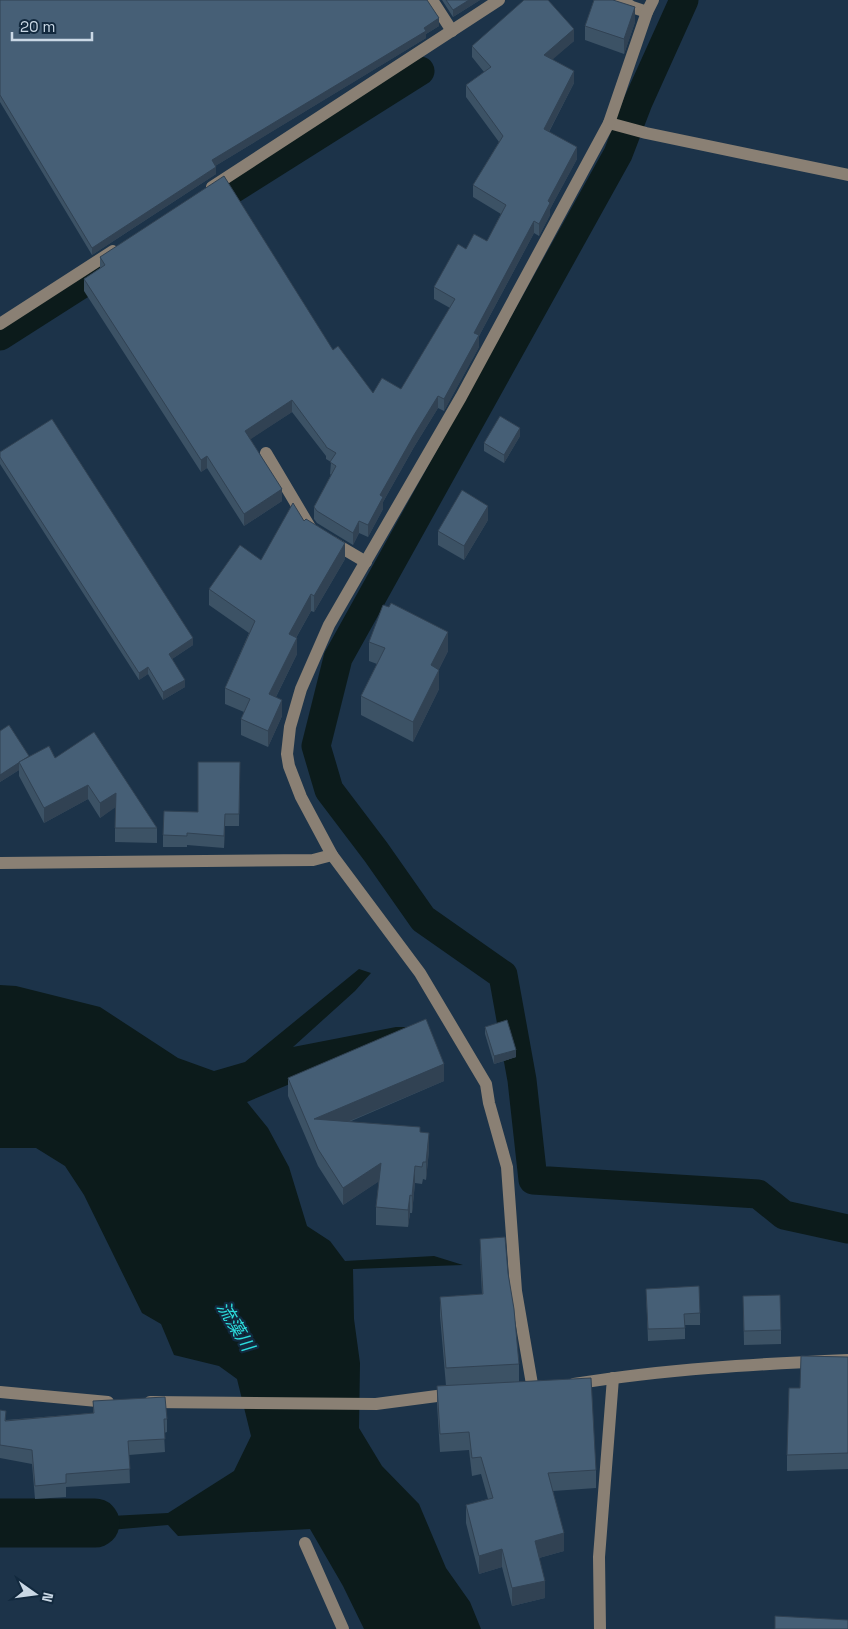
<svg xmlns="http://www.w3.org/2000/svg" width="848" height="1629" font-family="'Space Grotesk','Noto Sans JP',sans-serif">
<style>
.water{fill:#0c1b1b}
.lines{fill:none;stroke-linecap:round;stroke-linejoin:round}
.canal{stroke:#0c1b1b;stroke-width:29}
.river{stroke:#0c1b1b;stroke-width:49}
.minor{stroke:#8a8074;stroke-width:12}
.wall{fill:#3c5265}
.shaded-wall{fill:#314253}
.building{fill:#465f76;stroke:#314253}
.labels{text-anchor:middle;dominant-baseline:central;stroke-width:4.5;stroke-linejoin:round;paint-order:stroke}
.water-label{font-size:18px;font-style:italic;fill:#2cdcdc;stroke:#12293e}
</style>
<rect width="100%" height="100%" fill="#1c3349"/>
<path class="water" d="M 359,969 L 371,973 L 355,991 L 293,1047 L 396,1027 L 412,1027 L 309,1076 L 247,1102 L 268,1128 L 289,1167 L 307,1226 L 330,1241 L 345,1261 L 434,1256 L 463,1265 L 353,1269 L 354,1319 L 360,1363 L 359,1428 L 382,1466 L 419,1504 L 446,1568 L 470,1602 L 481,1629 L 364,1629 L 343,1586 L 310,1529 L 178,1536 L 168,1525 L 98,1531 L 92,1517 L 168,1513 L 234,1471 L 251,1436 L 237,1379 L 219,1366 L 174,1355 L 161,1324 L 142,1313 L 84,1195 L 65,1166 L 36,1148 L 0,1148 L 0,985 L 16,986 L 100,1007 L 178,1058 L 214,1071 L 245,1062 Z"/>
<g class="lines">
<g class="canal">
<path d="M 684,0 L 638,102 L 618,154 L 338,658 L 316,746 L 329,790 L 376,852 L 423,919 L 503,975 L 522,1080 L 533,1180 L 758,1194 L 784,1215 L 848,1229"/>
<path d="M 201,209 L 420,71"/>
<path d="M 0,336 L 116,262"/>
</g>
<path class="river" d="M 0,1523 L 95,1523"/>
<g class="minor">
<path d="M 432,0 L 452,31"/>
<path d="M 621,0 L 632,7 L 647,12"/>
<path d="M 609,123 L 646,133 L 848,175"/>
<path d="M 212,187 L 499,0"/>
<path d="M 0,324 L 113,251"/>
<path d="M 266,453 L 311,529 L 314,531"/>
<path d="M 332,542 L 366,562"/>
<path d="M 0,863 L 313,860 L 332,855"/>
<path d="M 574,1384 C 665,1369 757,1364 848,1360"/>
<path d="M 533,1390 L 516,1291 L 507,1167 L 489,1103 L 486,1084 L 420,973 L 332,855 L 301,797 L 289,766 L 287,754 L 290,727 L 301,689 L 329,625 L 461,397 L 609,123 L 647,12 L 653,0"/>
<path d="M 0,1392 L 108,1402"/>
<path d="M 150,1402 L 376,1404 L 452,1394"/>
<path d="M 305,1543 L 343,1629"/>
<path d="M 600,1629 L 599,1557 L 613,1378"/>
</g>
</g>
<g class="wall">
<path d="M 0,0 L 439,26 L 426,34 L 426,38 L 215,166 L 216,174 L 92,255 L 0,102 Z"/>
<path d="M 442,0 L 480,0 L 453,17 Z"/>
<path d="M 635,22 L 624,54 L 585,40 L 585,26 Z"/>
<path d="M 574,41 L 552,59 L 574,83 L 549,132 L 577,159 L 550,209 L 550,215 L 539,236 L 534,233 L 479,336 L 479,347 L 444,411 L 438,408 L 414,447 L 383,502 L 383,509 L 368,537 L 359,533 L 353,545 L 317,523 L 314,519 L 314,507 L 331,475 L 330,474 L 331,462 L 326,459 L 326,456 L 292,412 L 250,439 L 282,501 L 244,526 L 207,468 L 201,472 L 84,291 L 84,279 L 100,268 L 100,257 L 333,350 L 373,393 L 401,389 L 450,308 L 434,299 L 434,287 L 466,249 L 487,241 L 501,214 L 473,197 L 473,185 L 499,142 L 466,97 L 466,85 L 484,72 L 472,57 L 472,46 Z"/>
<path d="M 520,436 L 504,463 L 484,451 L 484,443 Z"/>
<path d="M 0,457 L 193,645 L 172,659 L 185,687 L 163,700 L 148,674 L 139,680 L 0,464 Z"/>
<path d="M 488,520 L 464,560 L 438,545 L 438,531 Z"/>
<path d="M 304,521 L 345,559 L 314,612 L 311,611 L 296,638 L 297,654 L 276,697 L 282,716 L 268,747 L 241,735 L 241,719 L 244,712 L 225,704 L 225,688 L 249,633 L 209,605 L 209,589 L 261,560 Z"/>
<path d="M 369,642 L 448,651 L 439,669 L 439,689 L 413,742 L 361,715 L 361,696 L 377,664 L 369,661 Z"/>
<path d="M 0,731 L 29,757 L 55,758 L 157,828 L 157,843 L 115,842 L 115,807 L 100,818 L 88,799 L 44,823 L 19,776 L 19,770 L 0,782 Z"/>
<path d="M 240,762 L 239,826 L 225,826 L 224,848 L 187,845 L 187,847 L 163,847 L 163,835 L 198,812 Z"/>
<path d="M 485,1027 L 516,1057 L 494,1064 L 485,1034 Z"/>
<path d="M 288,1078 L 444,1081 L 349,1122 L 420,1132 L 429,1150 L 426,1180 L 423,1179 L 422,1184 L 415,1183 L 412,1213 L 410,1213 L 408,1227 L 376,1225 L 376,1207 L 379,1181 L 343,1205 L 318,1166 L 288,1096 Z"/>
<path d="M 480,1239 L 508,1273 L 519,1364 L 519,1382 L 596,1470 L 596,1488 L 553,1491 L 564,1551 L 539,1558 L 545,1598 L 512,1606 L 502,1567 L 479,1574 L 466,1523 L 466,1505 L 488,1499 L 481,1474 L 472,1476 L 469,1450 L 440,1452 L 437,1404 L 437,1386 L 446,1386 L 440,1316 L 440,1297 L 482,1294 L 480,1257 Z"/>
<path d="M 646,1289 L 700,1313 L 700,1325 L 685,1325 L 685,1339 L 648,1341 Z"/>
<path d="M 743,1296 L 781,1330 L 781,1344 L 744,1345 Z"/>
<path d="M 848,1357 L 848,1469 L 787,1471 L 787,1455 L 800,1388 Z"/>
<path d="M 93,1401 L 167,1419 L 167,1432 L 164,1433 L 165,1452 L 129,1455 L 130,1483 L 66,1487 L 66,1497 L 35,1499 L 32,1464 L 0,1458 L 0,1410 L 6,1420 L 93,1413 Z"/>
</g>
<g class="shaded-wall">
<path d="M 469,0 L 480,0 L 453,17 L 453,10 Z"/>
<path d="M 635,7 L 635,22 L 624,54 L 624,39 Z"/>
<path d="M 439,18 L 439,26 L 426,34 L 426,38 L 212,168 L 212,160 Z"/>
<path d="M 574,29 L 574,41 L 544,67 L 544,55 Z"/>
<path d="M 574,71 L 574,83 L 544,141 L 544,129 Z"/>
<path d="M 577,147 L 577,159 L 550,209 L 550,215 L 539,236 L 539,224 L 548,201 Z"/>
<path d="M 216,167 L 216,174 L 92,255 L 92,248 Z"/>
<path d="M 534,221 L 534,233 L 479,336 L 479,347 L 444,411 L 444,399 L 474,333 Z"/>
<path d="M 438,396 L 438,408 L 414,447 L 383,502 L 383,509 L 368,537 L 368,525 L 380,495 L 414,435 Z"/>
<path d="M 292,400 L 292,412 L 245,443 L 245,431 Z"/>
<path d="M 520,428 L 520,436 L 504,463 L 504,455 Z"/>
<path d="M 207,456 L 207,468 L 201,472 L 201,460 Z"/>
<path d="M 282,489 L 282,501 L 244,526 L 244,514 Z"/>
<path d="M 488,506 L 488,520 L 464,560 L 464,546 Z"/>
<path d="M 359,521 L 359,533 L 353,545 L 353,533 Z"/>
<path d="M 345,543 L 345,559 L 314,612 L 314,596 Z"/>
<path d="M 311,594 L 311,611 L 289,650 L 289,634 Z"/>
<path d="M 448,632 L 448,651 L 431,685 L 431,665 Z"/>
<path d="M 193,638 L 193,645 L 169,661 L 169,654 Z"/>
<path d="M 297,638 L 297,654 L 269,711 L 269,694 Z"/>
<path d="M 148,667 L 148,674 L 139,680 L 139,673 Z"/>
<path d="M 439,670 L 439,689 L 413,742 L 413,722 Z"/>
<path d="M 185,680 L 185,687 L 163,700 L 163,692 Z"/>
<path d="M 282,700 L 282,716 L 268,747 L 268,731 Z"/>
<path d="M 19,762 L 19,770 L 0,782 L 0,775 Z"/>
<path d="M 88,785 L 88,799 L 44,823 L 44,808 Z"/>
<path d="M 116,793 L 116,807 L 100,818 L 100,803 Z"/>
<path d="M 225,814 L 225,826 L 224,848 L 224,836 Z"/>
<path d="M 516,1050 L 516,1057 L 494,1064 L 494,1056 Z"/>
<path d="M 444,1064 L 444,1081 L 314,1136 L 314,1119 Z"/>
<path d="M 429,1133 L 429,1150 L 426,1180 L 426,1162 Z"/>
<path d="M 381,1163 L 381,1180 L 343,1205 L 343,1188 Z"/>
<path d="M 415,1166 L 415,1183 L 412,1213 L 412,1196 Z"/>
<path d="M 410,1195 L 410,1213 L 408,1227 L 408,1210 Z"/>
<path d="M 564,1533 L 564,1551 L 535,1559 L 535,1541 Z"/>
<path d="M 502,1549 L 502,1567 L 479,1574 L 479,1556 Z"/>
<path d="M 545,1581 L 545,1598 L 512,1606 L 512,1588 Z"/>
</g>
<g class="building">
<path d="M 0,0 L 427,0 L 439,18 L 424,28 L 426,31 L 212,160 L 216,167 L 92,248 L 0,95 Z"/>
<path d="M 446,0 L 469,0 L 453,10 Z"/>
<path d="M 524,0 L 548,0 L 574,29 L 544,55 L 574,71 L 544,129 L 577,147 L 548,201 L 550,203 L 539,224 L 534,221 L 474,333 L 479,335 L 444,399 L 438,396 L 414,435 L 380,495 L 383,497 L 368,525 L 359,521 L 353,533 L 317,511 L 314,507 L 336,466 L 330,462 L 336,453 L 326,447 L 326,446 L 292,400 L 245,431 L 282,489 L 244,514 L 207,456 L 201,460 L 84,279 L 105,265 L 100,257 L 224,176 L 333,350 L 338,346 L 373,393 L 382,378 L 401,389 L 455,299 L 434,287 L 458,244 L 466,249 L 474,234 L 487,241 L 506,205 L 473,185 L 503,136 L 466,85 L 491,67 L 472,46 Z"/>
<path d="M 594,0 L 613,0 L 635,7 L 624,39 L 585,26 Z"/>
<path d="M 500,416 L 520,428 L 504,455 L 484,443 Z"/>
<path d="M 52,419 L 193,638 L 169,654 L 185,680 L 163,692 L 148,667 L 139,673 L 0,457 L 0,452 Z"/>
<path d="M 462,490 L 488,506 L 464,546 L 438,531 Z"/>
<path d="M 293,503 L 304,521 L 306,519 L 345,543 L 314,596 L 311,594 L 289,634 L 297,638 L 269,694 L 282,700 L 268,731 L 241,719 L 250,699 L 225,688 L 255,621 L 209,589 L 240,545 L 261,560 Z"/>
<path d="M 391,603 L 448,632 L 431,665 L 439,670 L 413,722 L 361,696 L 385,648 L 369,642 L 383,605 L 389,607 Z"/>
<path d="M 9,725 L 29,756 L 0,775 L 0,731 Z"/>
<path d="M 94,732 L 157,828 L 115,828 L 116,793 L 100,803 L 88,785 L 44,808 L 19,762 L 49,746 L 55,758 Z"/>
<path d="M 198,762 L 240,762 L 239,814 L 225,814 L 224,836 L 187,833 L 187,836 L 163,835 L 164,811 L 198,812 Z"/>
<path d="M 426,1019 L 444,1064 L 314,1119 L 420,1127 L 420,1132 L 429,1133 L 426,1162 L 423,1162 L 422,1167 L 415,1166 L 412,1196 L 410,1195 L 408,1210 L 376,1207 L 381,1163 L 343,1188 L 318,1149 L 288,1078 Z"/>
<path d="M 507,1020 L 516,1050 L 494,1056 L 485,1027 Z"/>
<path d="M 505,1237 L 508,1273 L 514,1309 L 519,1364 L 446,1368 L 440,1297 L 483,1294 L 480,1239 Z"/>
<path d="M 699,1286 L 700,1313 L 684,1314 L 685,1328 L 648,1329 L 646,1289 Z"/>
<path d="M 780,1295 L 781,1330 L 744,1331 L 743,1296 Z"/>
<path d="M 801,1356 L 848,1357 L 848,1453 L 787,1455 L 789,1388 L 800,1388 Z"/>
<path d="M 591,1378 L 596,1470 L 548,1473 L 564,1533 L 535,1541 L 545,1581 L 512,1588 L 502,1549 L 479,1556 L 466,1505 L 493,1498 L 481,1457 L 472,1458 L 469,1432 L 440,1434 L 437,1386 Z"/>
<path d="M 165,1397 L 167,1419 L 164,1419 L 165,1439 L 128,1441 L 130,1469 L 66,1474 L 66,1483 L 35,1486 L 32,1450 L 0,1445 L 0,1410 L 6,1411 L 5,1421 L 94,1413 L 93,1401 Z"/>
<path d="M 775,1616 L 848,1620 L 848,1629 L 775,1629 Z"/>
</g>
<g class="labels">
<g class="water-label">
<text transform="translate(236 1326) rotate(59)">流藻川</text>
</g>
</g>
<g transform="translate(35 1594) rotate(104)" stroke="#12293e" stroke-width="4" paint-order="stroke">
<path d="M0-4L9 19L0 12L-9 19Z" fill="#cad8e5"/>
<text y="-8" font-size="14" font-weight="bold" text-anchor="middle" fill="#cad8e5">N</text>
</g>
<path d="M12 32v8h80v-8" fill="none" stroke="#cad8e5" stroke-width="2.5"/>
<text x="20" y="32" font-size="15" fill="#cad8e5" stroke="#12293e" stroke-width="4" paint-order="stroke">20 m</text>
</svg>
